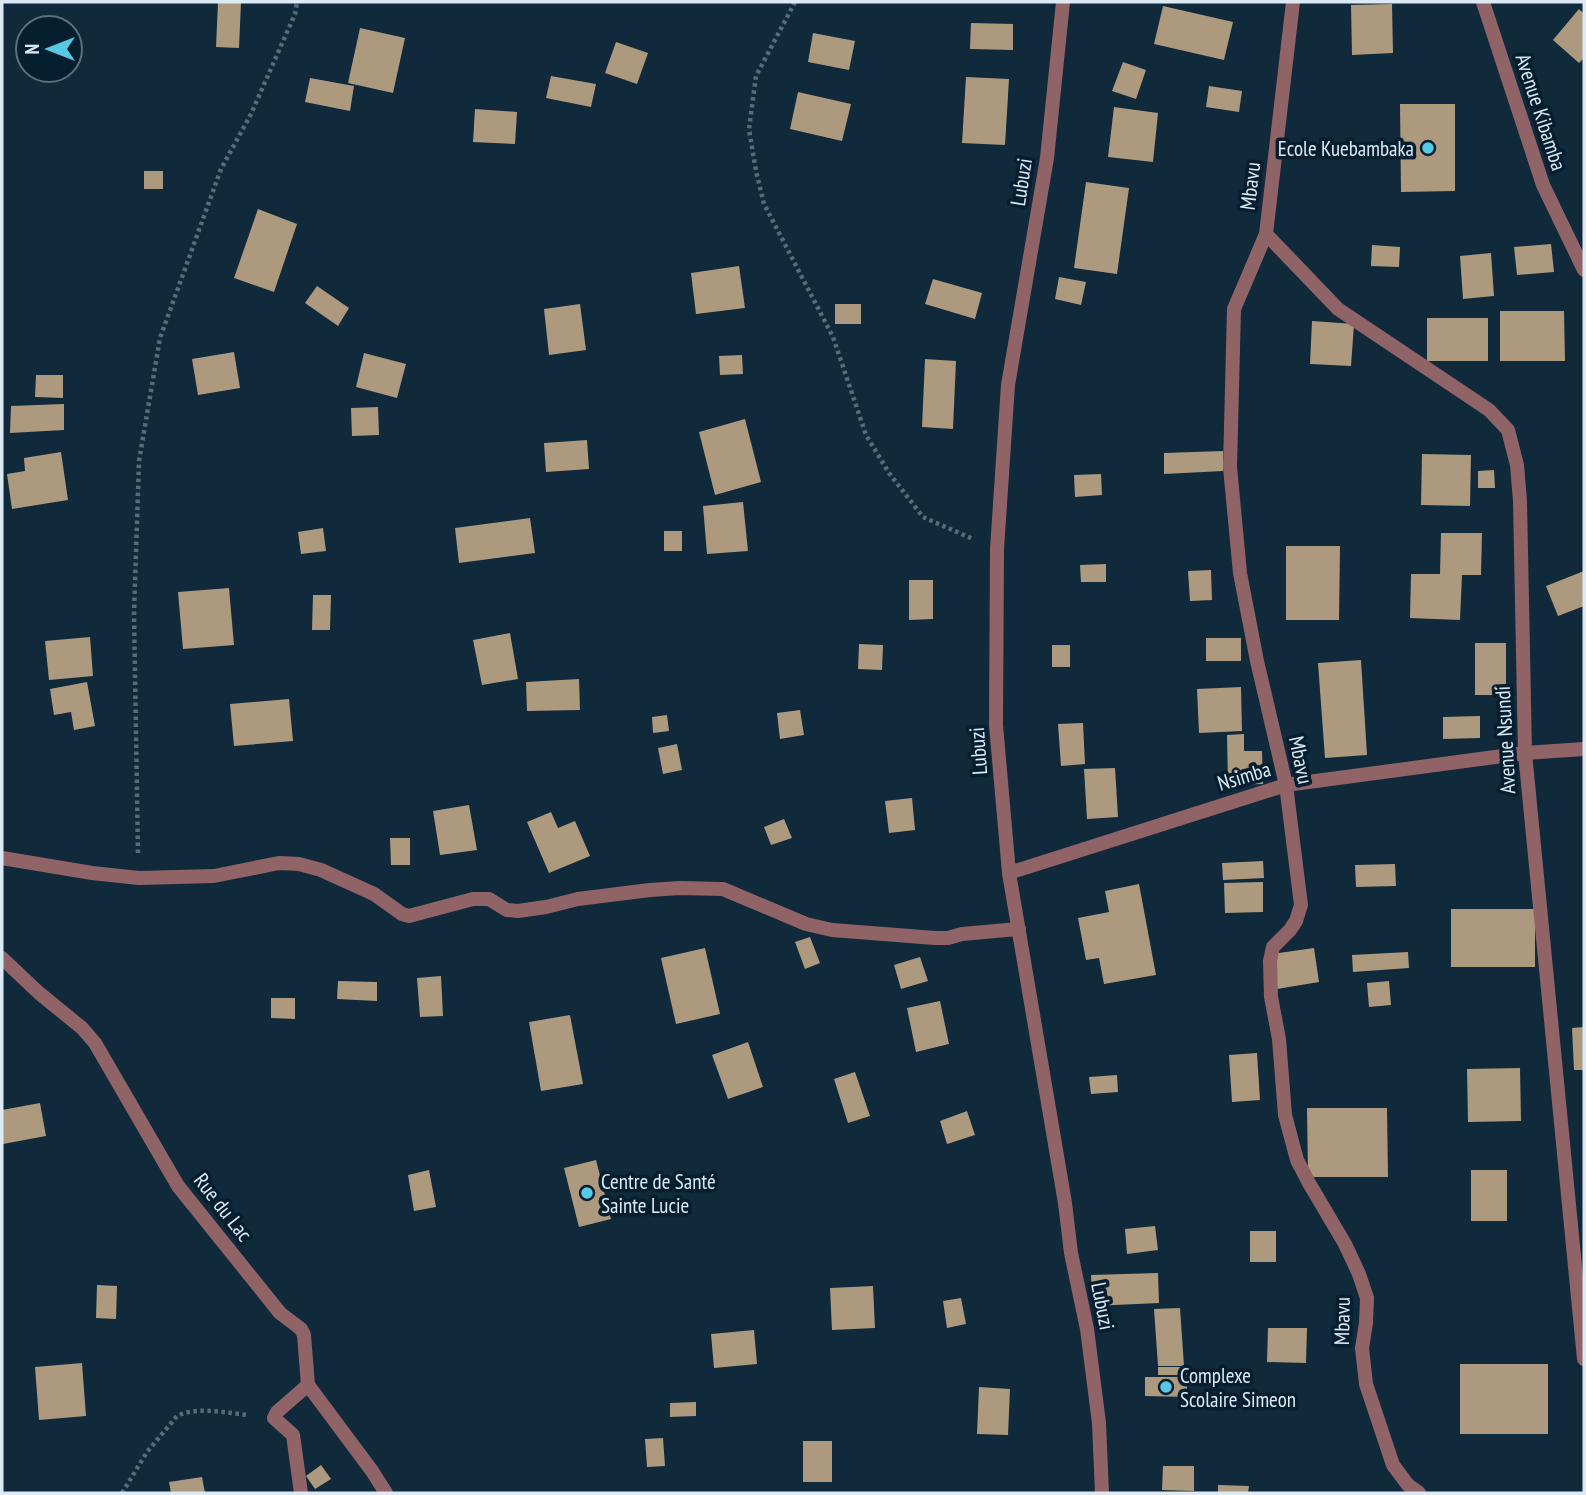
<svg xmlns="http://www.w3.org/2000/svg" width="1586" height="1495" font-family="'PT Sans Narrow',sans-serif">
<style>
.building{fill:#ad9a7e}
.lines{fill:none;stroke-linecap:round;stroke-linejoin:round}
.path{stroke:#566c7c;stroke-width:4.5;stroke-dasharray:3.5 3.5;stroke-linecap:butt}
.street{stroke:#906466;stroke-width:14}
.poi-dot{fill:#59c8e4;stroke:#061f30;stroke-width:2.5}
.labels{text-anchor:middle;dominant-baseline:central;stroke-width:7;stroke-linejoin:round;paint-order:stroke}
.street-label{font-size:21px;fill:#dceaf6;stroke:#061f30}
.poi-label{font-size:21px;fill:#dceaf6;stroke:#061f30;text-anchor:start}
</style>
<rect width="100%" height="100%" fill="#10293b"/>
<g class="building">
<path d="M 218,2 L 241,2 L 239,48 L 216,47 Z"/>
<path d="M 1392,4 L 1393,53 L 1352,55 L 1351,5 Z"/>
<path d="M 1163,6 L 1233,22 L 1224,60 L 1154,44 Z"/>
<path d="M 1579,9 L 1584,14 L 1584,58 L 1579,63 L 1553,40 Z"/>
<path d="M 971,23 L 1013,24 L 1013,50 L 970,49 Z"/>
<path d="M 360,28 L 405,38 L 393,93 L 348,83 Z"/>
<path d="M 813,33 L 855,41 L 849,70 L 808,62 Z"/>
<path d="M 616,42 L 648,53 L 637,84 L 605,73 Z"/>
<path d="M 1123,62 L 1146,70 L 1136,99 L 1112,91 Z"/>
<path d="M 551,76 L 596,84 L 591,107 L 546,98 Z"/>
<path d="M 966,77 L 1009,79 L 1005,145 L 962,143 Z"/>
<path d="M 310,78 L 354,86 L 350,111 L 305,102 Z"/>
<path d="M 1209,86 L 1242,91 L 1239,112 L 1206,107 Z"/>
<path d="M 798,92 L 851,104 L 842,141 L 790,129 Z"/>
<path d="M 1400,104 L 1455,104 L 1455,191 L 1401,192 Z"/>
<path d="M 1114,107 L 1158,113 L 1153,162 L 1108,157 Z"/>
<path d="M 475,109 L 517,112 L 515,144 L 473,142 Z"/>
<rect x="144" y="171" width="19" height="18"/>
<path d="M 1086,182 L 1129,188 L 1117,274 L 1074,268 Z"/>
<path d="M 258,209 L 297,224 L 274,292 L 234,278 Z"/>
<path d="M 1551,244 L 1554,272 L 1517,275 L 1514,247 Z"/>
<path d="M 1372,245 L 1400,247 L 1399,267 L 1371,266 Z"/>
<path d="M 1491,253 L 1494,296 L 1463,299 L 1460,256 Z"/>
<path d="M 739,266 L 745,308 L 696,314 L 691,273 Z"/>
<path d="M 1059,277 L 1086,282 L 1081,305 L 1055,299 Z"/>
<path d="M 933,279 L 982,293 L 975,319 L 925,304 Z"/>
<path d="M 317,286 L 349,308 L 338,326 L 305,303 Z"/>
<path d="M 580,304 L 586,350 L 549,355 L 544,309 Z"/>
<rect x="835" y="304" width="26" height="20"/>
<path d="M 1500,311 L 1564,311 L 1565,361 L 1500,361 Z"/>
<rect x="1427" y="318" width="61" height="43"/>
<path d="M 1312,321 L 1354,324 L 1351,366 L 1310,364 Z"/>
<path d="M 234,352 L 240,388 L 198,395 L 192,359 Z"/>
<path d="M 364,353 L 406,364 L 397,398 L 356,387 Z"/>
<path d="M 742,355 L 743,374 L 720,375 L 719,356 Z"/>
<path d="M 925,359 L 956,361 L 953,429 L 922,427 Z"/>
<path d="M 36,375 L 63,375 L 63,398 L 35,397 Z"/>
<path d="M 64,404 L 64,430 L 10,433 L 11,406 Z"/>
<path d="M 378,407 L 379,435 L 352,436 L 351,408 Z"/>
<path d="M 745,419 L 761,482 L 715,495 L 699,432 Z"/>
<path d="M 587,440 L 589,469 L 546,472 L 544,443 Z"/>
<path d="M 1223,451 L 1223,471 L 1164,474 L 1164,453 Z"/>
<path d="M 61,452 L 68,500 L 12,509 L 7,474 L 25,471 L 24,458 Z"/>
<path d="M 1422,454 L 1471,455 L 1470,506 L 1421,505 Z"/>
<path d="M 1494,470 L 1495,488 L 1478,488 L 1478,471 Z"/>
<path d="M 1101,474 L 1102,495 L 1075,497 L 1074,475 Z"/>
<path d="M 743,502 L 748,551 L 707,554 L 703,506 Z"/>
<path d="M 530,518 L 535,553 L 459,563 L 455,528 Z"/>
<path d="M 323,528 L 326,551 L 301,554 L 298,532 Z"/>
<rect x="664" y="531" width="18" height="20"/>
<path d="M 1441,533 L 1482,533 L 1481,575 L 1462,575 L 1460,620 L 1410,618 L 1411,574 L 1440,574 Z"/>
<path d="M 1286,546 L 1340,546 L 1339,620 L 1286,620 Z"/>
<path d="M 1106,564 L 1106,582 L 1081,582 L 1080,565 Z"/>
<path d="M 1211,570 L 1212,600 L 1190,601 L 1188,571 Z"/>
<path d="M 1584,571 L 1584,606 L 1558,616 L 1546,586 Z"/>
<path d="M 909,580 L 933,580 L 933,619 L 909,620 Z"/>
<path d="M 229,588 L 234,645 L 183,649 L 178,592 Z"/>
<path d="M 313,595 L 331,595 L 330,630 L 312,630 Z"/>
<path d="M 510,633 L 518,679 L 482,685 L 473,640 Z"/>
<path d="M 90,637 L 93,676 L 49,680 L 45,641 Z"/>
<rect x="1206" y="638" width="35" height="23"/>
<rect x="1475" y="643" width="31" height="52"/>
<path d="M 859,644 L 883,645 L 882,670 L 858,669 Z"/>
<rect x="1052" y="645" width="18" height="22"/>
<path d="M 1361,660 L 1367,755 L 1325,758 L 1318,663 Z"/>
<path d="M 579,679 L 580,710 L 527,711 L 526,682 Z"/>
<path d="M 87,682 L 95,726 L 74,730 L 71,712 L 54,715 L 50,689 Z"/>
<path d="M 1241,687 L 1242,731 L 1199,733 L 1197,689 Z"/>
<path d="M 289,699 L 293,741 L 234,746 L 230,704 Z"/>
<path d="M 800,710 L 804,735 L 780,739 L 777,713 Z"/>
<path d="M 667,715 L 669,731 L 653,733 L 652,717 Z"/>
<path d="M 1480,716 L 1480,738 L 1443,739 L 1443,717 Z"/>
<path d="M 1083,723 L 1085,764 L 1061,766 L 1058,724 Z"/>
<path d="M 1244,734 L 1244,751 L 1262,751 L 1263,784 L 1228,785 L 1227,735 Z"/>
<path d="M 677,744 L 682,770 L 663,774 L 658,748 Z"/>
<path d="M 1115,768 L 1118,817 L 1087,819 L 1084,769 Z"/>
<path d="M 912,798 L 915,830 L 889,833 L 885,801 Z"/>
<path d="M 469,805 L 477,850 L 440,855 L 433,811 Z"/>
<path d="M 551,812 L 558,828 L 575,821 L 590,856 L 549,873 L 527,822 Z"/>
<path d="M 784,819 L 792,838 L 771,845 L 764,827 Z"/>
<path d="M 390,838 L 410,838 L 410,865 L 391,865 Z"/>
<path d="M 1263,861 L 1264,878 L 1223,880 L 1222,863 Z"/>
<path d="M 1395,864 L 1396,886 L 1356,887 L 1355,865 Z"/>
<path d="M 1263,882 L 1263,912 L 1225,913 L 1224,883 Z"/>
<path d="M 1139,884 L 1156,975 L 1104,984 L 1099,958 L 1086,960 L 1078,918 L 1109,912 L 1105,891 Z"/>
<rect x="1451" y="909" width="84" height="58"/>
<path d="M 810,937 L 820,963 L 805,969 L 795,942 Z"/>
<path d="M 705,948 L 720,1014 L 676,1024 L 661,958 Z"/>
<path d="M 1314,948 L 1319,982 L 1277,989 L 1272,954 Z"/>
<path d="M 1408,952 L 1409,968 L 1353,972 L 1352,955 Z"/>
<path d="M 920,957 L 928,981 L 901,989 L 894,965 Z"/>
<path d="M 441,976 L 443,1016 L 420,1017 L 417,978 Z"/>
<path d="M 338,981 L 377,982 L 377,1001 L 337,999 Z"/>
<path d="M 1389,981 L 1391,1005 L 1369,1007 L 1367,983 Z"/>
<path d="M 271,998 L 295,998 L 295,1019 L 271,1018 Z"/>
<path d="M 940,1001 L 949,1044 L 916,1052 L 907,1008 Z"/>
<path d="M 570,1015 L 583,1084 L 541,1091 L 529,1022 Z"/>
<path d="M 1584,1027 L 1584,1070 L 1574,1070 L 1572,1028 Z"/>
<path d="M 748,1042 L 763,1087 L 728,1099 L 712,1055 Z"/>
<path d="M 1257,1053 L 1260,1100 L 1232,1102 L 1229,1055 Z"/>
<path d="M 1520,1068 L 1521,1121 L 1468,1122 L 1467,1069 Z"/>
<path d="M 855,1072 L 870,1116 L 848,1123 L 834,1079 Z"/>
<path d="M 1117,1075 L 1118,1092 L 1091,1094 L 1089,1077 Z"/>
<path d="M 40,1103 L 46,1136 L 3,1144 L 2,1110 Z"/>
<path d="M 1307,1108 L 1387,1108 L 1388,1177 L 1308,1177 Z"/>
<path d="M 967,1111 L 975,1135 L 947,1144 L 940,1121 Z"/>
<path d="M 596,1160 L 611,1219 L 579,1227 L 564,1168 Z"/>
<path d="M 429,1170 L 436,1207 L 414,1211 L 408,1175 Z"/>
<rect x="1471" y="1170" width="36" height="51"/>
<path d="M 1155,1226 L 1158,1250 L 1127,1254 L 1125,1229 Z"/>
<rect x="1250" y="1231" width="26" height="31"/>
<path d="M 1158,1273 L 1159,1303 L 1092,1306 L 1091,1275 Z"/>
<path d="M 97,1285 L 117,1286 L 116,1319 L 96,1318 Z"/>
<path d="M 873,1286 L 875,1328 L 832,1330 L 830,1288 Z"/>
<path d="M 961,1298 L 966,1324 L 947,1328 L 943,1301 Z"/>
<path d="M 1180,1308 L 1184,1366 L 1158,1366 L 1154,1309 Z"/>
<path d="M 1268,1328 L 1307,1328 L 1306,1363 L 1267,1362 Z"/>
<path d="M 754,1330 L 757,1364 L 714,1368 L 711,1334 Z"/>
<path d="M 82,1363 L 86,1416 L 39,1420 L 35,1367 Z"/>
<rect x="1460" y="1364" width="88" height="70"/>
<path d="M 1158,1367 L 1188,1367 L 1187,1375 L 1158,1375 Z"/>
<path d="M 1145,1377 L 1187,1377 L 1187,1397 L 1145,1396 Z"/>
<path d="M 979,1387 L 1010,1389 L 1008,1435 L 977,1434 Z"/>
<path d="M 696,1402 L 696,1416 L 670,1417 L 670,1403 Z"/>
<path d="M 663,1438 L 665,1466 L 647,1467 L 645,1439 Z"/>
<rect x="803" y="1441" width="29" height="41"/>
<path d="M 321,1465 L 331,1479 L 315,1489 L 306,1476 Z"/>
<path d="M 1163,1466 L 1194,1466 L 1194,1491 L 1162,1490 Z"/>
<path d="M 202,1477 L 205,1493 L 171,1493 L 169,1482 Z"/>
<path d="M 1218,1485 L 1249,1486 L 1248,1493 L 1218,1493 Z"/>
</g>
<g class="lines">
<g class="path">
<path d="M 795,2 L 756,76 L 749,129 L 756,171 L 764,204 L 833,337 L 866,435 L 889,473 L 923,517 L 973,539"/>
<path d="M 138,853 L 134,614 L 139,461 L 160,338 L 221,169 L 251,114 L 295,14 L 297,2"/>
<path d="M 122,1493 L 147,1452 L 177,1416 C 197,1406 226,1413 248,1415"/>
</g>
<g class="street">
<path d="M 1063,2 L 1047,158 L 1008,385 L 997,549 L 996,725 L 1009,873 L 1065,1203 L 1071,1253 L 1087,1329 L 1099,1423 L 1102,1493"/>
<path d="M 1293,2 L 1266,234 L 1234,309 L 1230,467 L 1240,573 L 1257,661 L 1286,785 L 1301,905 L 1296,921 L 1290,930 L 1273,947 L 1270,961 L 1271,997 L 1279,1039 L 1285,1115 L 1297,1160 L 1309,1183 L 1345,1244 L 1359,1274 L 1367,1298 L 1366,1323 L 1362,1348 L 1366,1384 L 1393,1465 L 1408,1485 L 1419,1493"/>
<path d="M 1483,2 L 1543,185 L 1584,270"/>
<path d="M 1266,234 L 1338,309 L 1489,410 L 1508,430 L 1517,465 L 1520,501 L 1525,753 L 1584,1359"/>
<path d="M 2,858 L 92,873 L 139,878 L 214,876 L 279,863 L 299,864 L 321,870 L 374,894 L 402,914 L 409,916 L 473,899 L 489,899 L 507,910 L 518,911 L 546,907 L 578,899 L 650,890 L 680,888 L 723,889 L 806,924 L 832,930 L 935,938 L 948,938 L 962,934 L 1019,929"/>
<path d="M 1009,873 L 1286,785 L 1525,753 L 1584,749"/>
<path d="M 2,958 L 39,993 L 82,1028 L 95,1043 L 178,1186 L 280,1313 L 301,1329 L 304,1335 L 308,1385 L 372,1471 L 386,1493"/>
<path d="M 301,1493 L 293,1435 L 274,1418 L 277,1412 L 308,1385"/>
</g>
</g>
<g class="poi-dot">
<circle cx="1428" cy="148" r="7"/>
<circle cx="587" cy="1193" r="7"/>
<circle cx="1166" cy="1387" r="7"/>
</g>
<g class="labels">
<g class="street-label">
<text transform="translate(1541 112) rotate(72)">Avenue Kibamba</text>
<text transform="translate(1021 182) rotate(-81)">Lubuzi</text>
<text transform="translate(1250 186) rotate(-83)">Mbavu</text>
<text transform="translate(1505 740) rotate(-93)">Avenue Nsundi</text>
<text transform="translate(978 751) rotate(-94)">Lubuzi</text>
<text transform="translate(1301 760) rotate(78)">Mbavu</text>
<text transform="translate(1244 776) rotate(-17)">Nsimba</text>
<text transform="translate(223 1207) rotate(52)">Rue du Lac</text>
<text transform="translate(1103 1306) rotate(79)">Lubuzi</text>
<text transform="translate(1342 1321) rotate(-89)">Mbavu</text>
</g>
<g class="poi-label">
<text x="1414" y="148" text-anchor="end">Ecole Kuebambaka</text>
<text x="601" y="1181">Centre de Santé<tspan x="601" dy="24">Sainte Lucie</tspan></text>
<text x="1180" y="1375">Complexe<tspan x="1180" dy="24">Scolaire Simeon</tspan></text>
</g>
</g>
<rect width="1586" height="1495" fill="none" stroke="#dceaf6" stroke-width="7"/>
<g transform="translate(49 49) rotate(270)"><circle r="33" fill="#061f30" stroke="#5c707f" stroke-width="2"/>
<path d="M0-5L12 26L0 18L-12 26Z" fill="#59c8e4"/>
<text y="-10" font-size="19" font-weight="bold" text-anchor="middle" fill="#dceaf6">N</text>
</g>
</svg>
